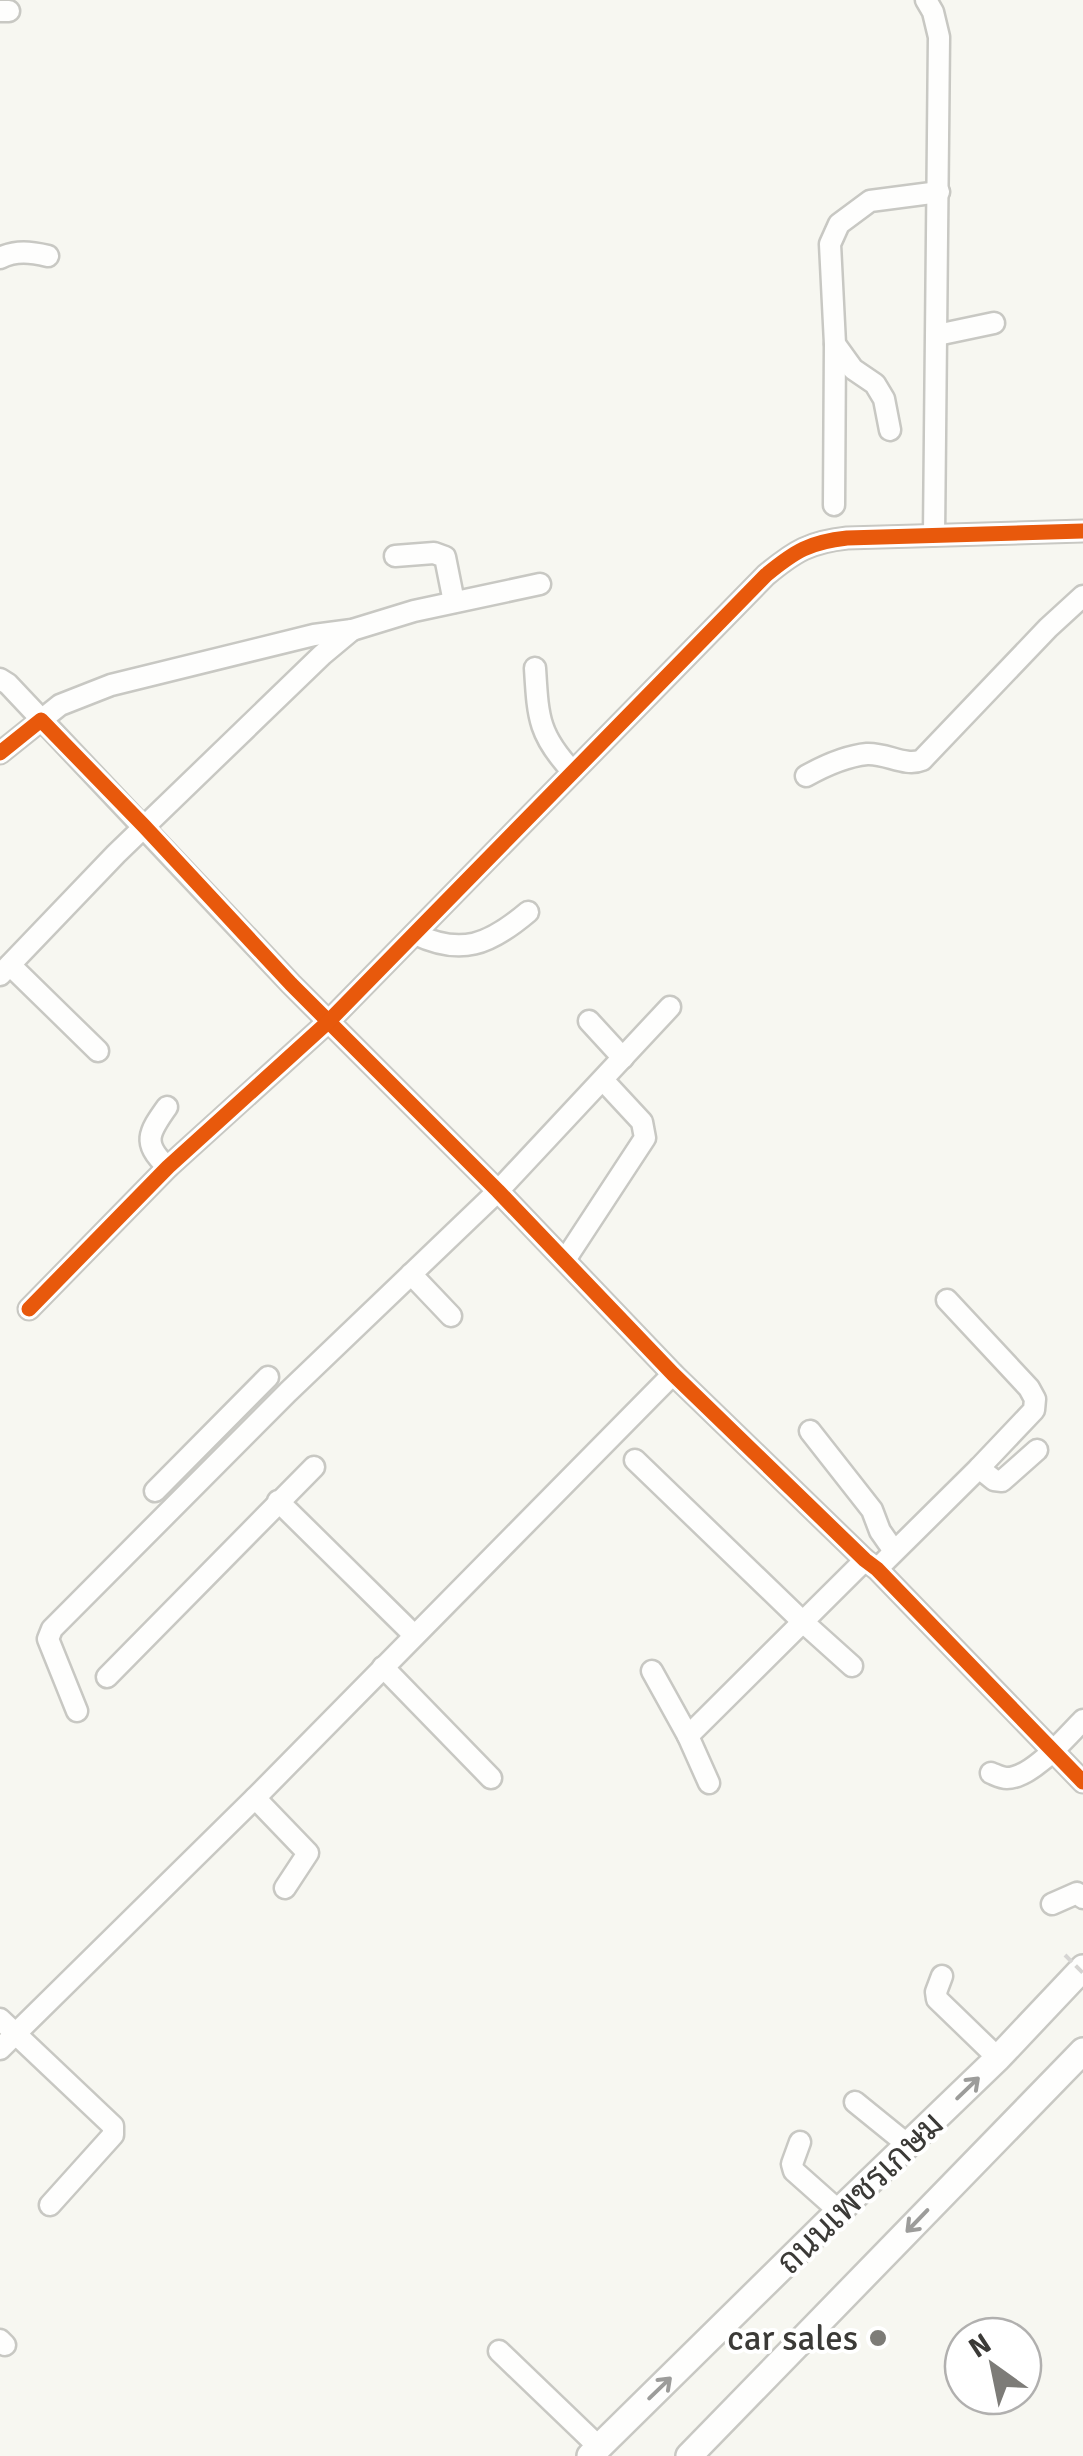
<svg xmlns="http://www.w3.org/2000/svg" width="1083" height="2456" font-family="Signika,Sarabun,sans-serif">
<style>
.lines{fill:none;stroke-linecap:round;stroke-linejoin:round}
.minor-casing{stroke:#c8c8c3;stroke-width:25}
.major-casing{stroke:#c8c8c3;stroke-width:30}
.minor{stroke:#fefefd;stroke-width:20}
.major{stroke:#fefefd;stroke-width:25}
.path-bridge{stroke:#d6d5d3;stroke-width:4;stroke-dasharray:10 5;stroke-linecap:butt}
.cycleway-casing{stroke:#fff;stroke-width:21}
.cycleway{stroke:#e8590c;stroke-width:15}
.oneway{stroke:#9c9c9a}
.poi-dot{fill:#7d7c78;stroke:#fff;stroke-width:4}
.labels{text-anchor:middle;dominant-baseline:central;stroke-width:8;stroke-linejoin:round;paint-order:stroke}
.street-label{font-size:35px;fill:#3b3a37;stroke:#fff}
.poi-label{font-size:35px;fill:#3b3a37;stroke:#fff;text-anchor:end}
</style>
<rect width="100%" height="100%" fill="#f7f7f1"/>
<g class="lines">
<g class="minor-casing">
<g id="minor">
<path d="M 926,0 L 933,12 L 939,37 L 934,535"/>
<path d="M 0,11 L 9,11"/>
<path d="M 0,258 C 16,250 31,252 48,256"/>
<path d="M 937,335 L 994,323"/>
<path d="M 890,430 L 884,399 L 875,384 L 853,369 L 835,344 L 830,244 L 839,224 L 870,201 L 939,192"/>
<path d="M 834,505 L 835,344"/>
<path d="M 395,556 L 434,553 L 445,557 L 454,602"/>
<path d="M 535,668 C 538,717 538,735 573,772"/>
<path d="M 0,679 L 8,684 L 291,984 L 498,1191 L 673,1374 L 865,1560 L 877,1569 L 1083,1782"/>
<path d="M 0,753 L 60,705 L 111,685 L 314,635 L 352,630 L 414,611 L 540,584"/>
<path d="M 806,776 C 824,766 846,756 867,754 C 887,753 905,767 922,760 L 1048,628 L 1083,596"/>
<path d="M 415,934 C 461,956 489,945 528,912"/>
<path d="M 10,965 L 98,1051"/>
<path d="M 0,975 L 116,854 L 322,655 L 352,630"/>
<path d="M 589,1021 L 623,1058"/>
<path d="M 167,1107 C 149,1132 141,1144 168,1167"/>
<path d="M 565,1260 L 645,1138 L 642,1122 L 603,1080"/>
<path d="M 411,1274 L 451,1316"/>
<path d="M 29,1309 L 168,1167 L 328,1022 L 766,575 C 795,551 810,542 847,538 L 1083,531"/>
<path d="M 810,1431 L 872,1510 L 880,1531 L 894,1551"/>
<path d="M 635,1460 L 803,1622 L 852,1666"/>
<path d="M 979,1468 L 994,1480 L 1002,1481 L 1037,1450"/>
<path d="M 155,1491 L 268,1377"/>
<path d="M 278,1501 L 414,1635"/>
<path d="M 877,1569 L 979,1468 L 1034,1410 L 1035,1399 L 1029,1388 L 947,1300"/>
<path d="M 383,1667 L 491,1778"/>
<path d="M 652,1671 L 688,1736 L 709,1783"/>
<path d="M 107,1677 L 314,1467"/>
<path d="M 77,1711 L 48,1639 L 52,1629 L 288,1392 L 498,1191 L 670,1007"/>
<path d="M 688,1736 L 865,1560"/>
<path d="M 991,1773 C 996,1775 1001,1778 1007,1778 C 1032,1778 1066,1737 1083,1720"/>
<path d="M 255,1798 L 308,1853 L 285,1888"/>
<path d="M 1052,1904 L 1077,1893 L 1083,1898"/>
<path d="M 942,1976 L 936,1992 L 937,1999 L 998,2058"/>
<path d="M 0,2019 L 113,2126 L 113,2135 L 50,2205"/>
<path d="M 0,2049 L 255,1798 L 673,1374"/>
<path d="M 855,2102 L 908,2145"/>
<path d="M 800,2142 L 792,2164 L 794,2171 L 839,2211"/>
<path d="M 0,2340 L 5,2345"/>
<path d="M 499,2351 L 599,2447"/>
</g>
</g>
<g class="major-casing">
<g id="major">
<path d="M 590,2456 L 839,2211 L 998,2058 L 1083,1968"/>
<path d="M 689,2456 L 1083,2051"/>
</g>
</g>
<use href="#minor" class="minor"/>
<use href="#major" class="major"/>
<path class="path-bridge" d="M 1065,1955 L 1083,1973"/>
<g class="cycleway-casing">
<g id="cycleway">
<path d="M 0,753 L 41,720 L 144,826 L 291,984 L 498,1191 L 673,1374 L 865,1560 L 877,1569 L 1083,1782"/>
<path d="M 29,1309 L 168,1167 L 328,1022 L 766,575 C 795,551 810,542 847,538 L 1083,531"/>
</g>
</g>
<use href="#cycleway" class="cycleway"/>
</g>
<defs><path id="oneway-shaft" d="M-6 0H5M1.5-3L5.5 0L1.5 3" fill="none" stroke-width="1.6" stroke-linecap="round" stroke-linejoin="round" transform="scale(2.5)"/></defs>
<g class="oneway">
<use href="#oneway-shaft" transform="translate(968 2088) rotate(-44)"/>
<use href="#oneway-shaft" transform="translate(917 2221) rotate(134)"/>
<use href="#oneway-shaft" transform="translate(660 2388) rotate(-44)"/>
</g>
<circle class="poi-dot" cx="878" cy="2338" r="10"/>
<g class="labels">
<g class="street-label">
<text transform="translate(860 2193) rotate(-44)">ถนนเพชรเกษม</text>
</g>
<g class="poi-label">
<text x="858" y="2338">car sales</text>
</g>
</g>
<g transform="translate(993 2366) rotate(327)"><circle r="48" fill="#ffffff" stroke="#b1b0af" stroke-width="2.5"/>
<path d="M0-8L18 38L0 25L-18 38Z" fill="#7d7c78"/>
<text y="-15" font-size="28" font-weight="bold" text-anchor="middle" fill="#3b3a37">N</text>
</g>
</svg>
